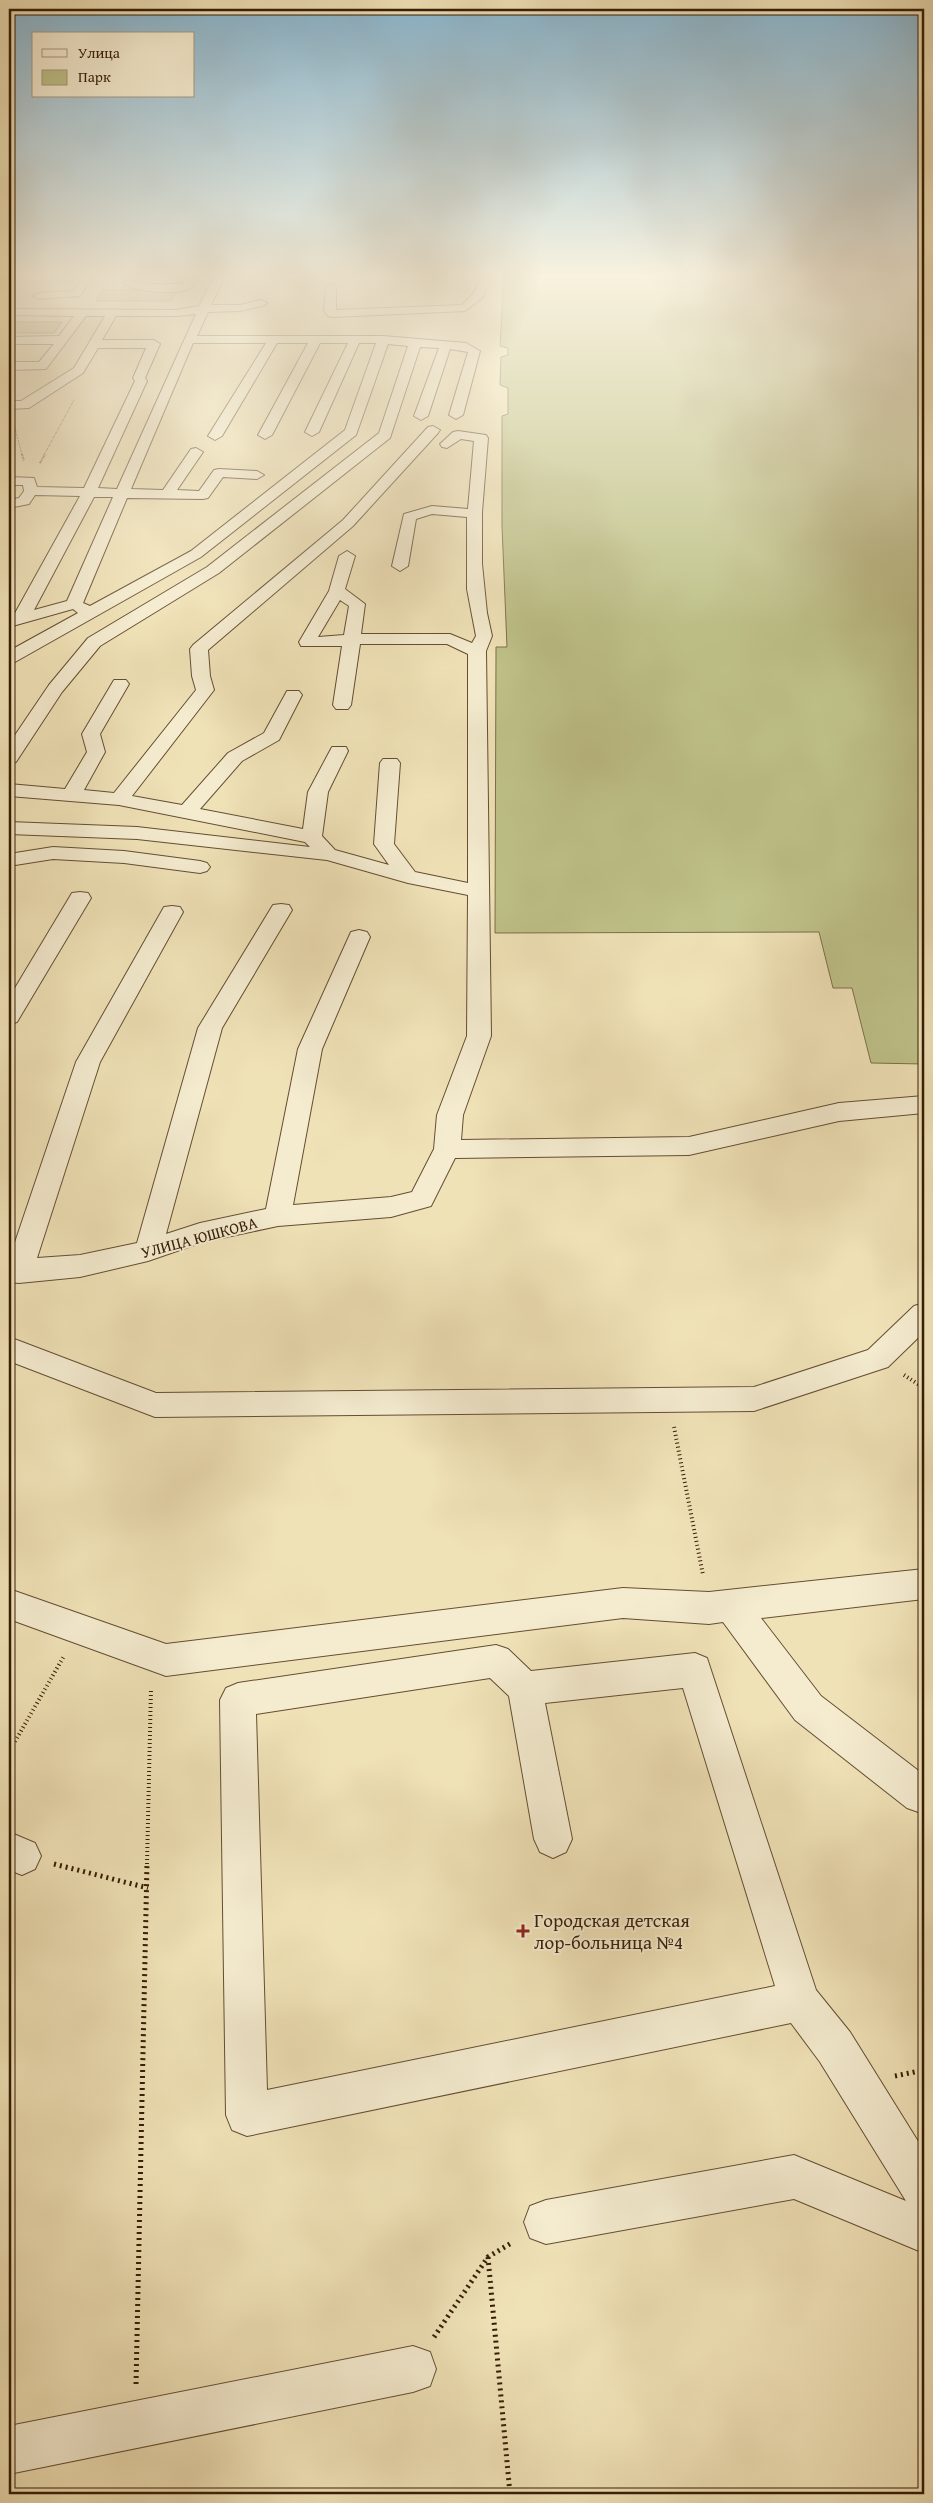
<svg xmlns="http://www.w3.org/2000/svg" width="933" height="2503" font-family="'Gentium Book Plus',serif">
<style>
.green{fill:#bfc28a;stroke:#7a7048}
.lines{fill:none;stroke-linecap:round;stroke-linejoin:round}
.minor-casing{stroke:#644e32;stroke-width:2}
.path-far3{stroke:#351d06;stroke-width:1;stroke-dasharray:0.5 1;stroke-linecap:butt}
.path-far2{stroke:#351d06;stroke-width:2;stroke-dasharray:0.5 1;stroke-linecap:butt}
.path-far1{stroke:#351d06;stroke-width:4;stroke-dasharray:1 3;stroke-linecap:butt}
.path{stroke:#351d06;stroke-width:5;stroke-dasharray:2 4;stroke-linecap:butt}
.minor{fill:#f5ecd0;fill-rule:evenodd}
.poi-dot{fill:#8f2418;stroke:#f5ecd0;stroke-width:2}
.labels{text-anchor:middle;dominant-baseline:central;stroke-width:4;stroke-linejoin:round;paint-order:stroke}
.street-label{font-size:16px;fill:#351d06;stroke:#f5ecd0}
.near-poi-label{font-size:19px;fill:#351d06;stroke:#f5ecd0;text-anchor:start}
</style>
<rect width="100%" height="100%" fill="#f0e2b7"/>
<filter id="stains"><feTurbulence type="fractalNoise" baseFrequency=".004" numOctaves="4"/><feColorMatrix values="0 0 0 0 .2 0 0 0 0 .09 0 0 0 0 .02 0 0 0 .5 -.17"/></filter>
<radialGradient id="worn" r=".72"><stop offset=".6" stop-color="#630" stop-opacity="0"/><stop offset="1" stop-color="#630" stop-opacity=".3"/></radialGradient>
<g class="green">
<path d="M 504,275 L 924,275 L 924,1064 L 871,1063 L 852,988 L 833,988 L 819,932 L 495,933 L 496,647 L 507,647 L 502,526 L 502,416 L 508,414 L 508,388 L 500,385 L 501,357 L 508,355 L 508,348 L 500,346 Z"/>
<path d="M 103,290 L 177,290 L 171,301 L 96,301 Z"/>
<path d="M 9,322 L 62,322 L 54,333 L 9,333 Z"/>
</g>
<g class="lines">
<g class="minor-casing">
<g id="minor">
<path d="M 9,275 L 72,275 L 75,278 L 70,281 L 9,281 Z"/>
<path d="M 186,275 L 196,275 L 192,287 C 183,296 132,292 123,283 L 128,280 L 149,284 L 183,284 Z"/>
<path d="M 215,275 L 225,275 L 211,305 L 240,305 L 261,300 L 267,303 L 265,305 L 240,311 L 208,312 L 197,336 L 383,336 L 466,343 L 480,351 L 463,415 L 456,419 L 449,415 L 468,352 L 450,349 L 428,416 L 421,420 L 414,416 L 439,348 L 420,347 L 390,438 L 219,573 L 100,646 L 62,692 L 16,762 L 9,764 L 9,744 L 49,685 L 88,638 L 207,567 L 379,433 L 408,346 L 388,344 L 356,435 L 201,557 L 15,662 L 9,663 L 9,651 L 78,613 L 73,609 L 9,627 L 9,617 L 14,615 L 80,496 L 35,495 L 29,504 L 9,508 L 9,500 L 19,498 L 24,491 L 23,485 L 9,485 L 9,477 L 34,478 L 37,487 L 84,488 L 135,381 L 133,378 L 146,348 L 98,348 L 83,373 L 29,408 L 9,409 L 9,401 L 21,401 L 74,368 L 105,316 L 86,316 L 46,369 L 9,370 L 9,362 L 39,362 L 54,344 L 9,344 L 9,337 L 59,336 L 74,316 L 9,315 L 9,309 L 176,310 L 199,306 ZM 196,314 L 117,489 L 98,488 L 147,381 L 145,378 L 160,344 L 154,340 L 102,340 L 116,316 L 176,316 ZM 193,343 L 266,343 L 208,436 L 215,440 L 222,436 L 277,343 L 308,343 L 258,435 L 265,439 L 272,435 L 320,343 L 348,343 L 305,432 L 312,436 L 319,432 L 359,343 L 376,343 L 345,430 L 191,551 L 90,606 L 83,603 L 127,498 L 203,499 L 208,498 L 223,477 L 257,479 L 264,475 L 257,471 L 219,469 L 214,470 L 199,491 L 177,490 L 203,452 L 196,448 L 191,449 L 163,490 L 131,489 ZM 94,497 L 113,497 L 67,601 L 34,610 Z"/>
<path d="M 273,275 L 306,275 C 299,280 280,280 273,275 Z"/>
<path d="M 476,275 L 487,275 L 491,280 L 482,298 L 465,311 L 332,317 L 328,316 L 324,310 L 326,287 L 331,284 L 336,287 L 336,310 L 462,305 L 473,294 L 480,280 Z"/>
<path d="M 83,276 L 89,275 L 92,278 L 80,296 L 39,299 L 33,296 L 39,293 L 73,291 Z"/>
<path d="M 433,426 L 440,430 L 438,433 L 353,526 L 208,650 L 210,676 L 214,690 L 132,796 L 182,805 L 228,753 L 264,733 L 287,691 L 299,691 L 302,695 L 279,740 L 242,761 L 200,809 L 303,829 L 308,792 L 332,747 L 346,747 L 348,751 L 328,792 L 322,836 L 335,850 L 389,865 L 374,844 L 380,763 L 383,759 L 397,759 L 400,763 L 394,844 L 415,872 L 468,883 L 468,654 L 447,644 L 360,644 L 351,705 L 348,709 L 336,709 L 333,705 L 342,646 L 301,646 L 299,642 L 329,591 L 339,556 L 347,551 L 355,556 L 345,589 L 365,604 L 361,634 L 450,634 L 472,643 L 476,636 L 467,589 L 467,517 L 432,514 L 416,519 L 408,566 L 400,571 L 392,566 L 404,514 L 432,506 L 468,509 L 474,441 L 461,439 L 447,448 L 442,447 L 440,444 L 453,432 L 458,431 L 486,435 L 488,438 L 482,512 L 482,564 L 487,613 L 492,636 L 486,651 L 491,1036 L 463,1115 L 461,1140 L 689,1137 L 839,1103 L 924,1096 L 924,1113 L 839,1121 L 689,1155 L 455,1158 L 431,1206 L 391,1217 L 278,1226 L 203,1242 L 148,1261 L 80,1277 L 19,1283 L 9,1282 L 9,1260 L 76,1062 L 164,907 L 172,906 L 180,907 L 183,912 L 100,1062 L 37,1258 L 80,1255 L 137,1243 L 198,1028 L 273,905 L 281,904 L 289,905 L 292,910 L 222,1028 L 166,1234 L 200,1223 L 266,1209 L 298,1049 L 351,932 L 359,930 L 367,932 L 370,937 L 322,1049 L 293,1205 L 391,1197 L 412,1192 L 434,1149 L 437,1115 L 467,1036 L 468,895 L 408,883 L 327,860 L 137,839 L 9,834 L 9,822 L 137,827 L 310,847 L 305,842 L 119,805 L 9,796 L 9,784 L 65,789 L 87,752 L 82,734 L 114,680 L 126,680 L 129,684 L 100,734 L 105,752 L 84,790 L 114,793 L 196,690 L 192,676 L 190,649 L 193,645 L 343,520 L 428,427 ZM 340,600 L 349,606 L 344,635 L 318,637 Z"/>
<path d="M 53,847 L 124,851 L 200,861 L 207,863 L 210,867 L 207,871 L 200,873 L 124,863 L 53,859 L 9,866 L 9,854 Z"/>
<path d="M 80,892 L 88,893 L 91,898 L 17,1022 L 9,1024 L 9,998 L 72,893 Z"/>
<path d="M 924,1303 L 924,1332 L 888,1367 L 754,1411 L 155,1417 L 9,1361 L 9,1337 L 156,1393 L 754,1387 L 868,1350 L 914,1306 Z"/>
<path d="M 924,1569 L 924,1599 L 761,1618 L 821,1696 L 924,1775 L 924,1814 L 907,1808 L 795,1720 L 723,1622 L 709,1624 L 623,1618 L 166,1676 L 9,1619 L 9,1589 L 166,1644 L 623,1588 L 709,1592 Z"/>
<path d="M 496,1645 L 508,1649 L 531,1671 L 695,1653 L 707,1658 L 816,1990 L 850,2032 L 924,2151 L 924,2253 L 794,2199 L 546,2244 L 530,2238 L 524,2222 L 530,2206 L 546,2200 L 794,2155 L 906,2201 L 820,2062 L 791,2023 L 247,2136 L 232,2130 L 226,2115 L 220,1700 L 226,1688 L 238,1683 ZM 490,1678 L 509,1696 L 534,1839 L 540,1852 L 553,1858 L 566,1852 L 572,1839 L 545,1703 L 683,1688 L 775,1986 L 267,2090 L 256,1714 Z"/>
<path d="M 9,1832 L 35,1843 L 41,1856 L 35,1869 L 22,1875 L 9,1870 Z"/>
<path d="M 413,2346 L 430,2352 L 436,2369 L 430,2386 L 413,2392 L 9,2474 L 9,2426 Z"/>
</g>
</g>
<g class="path-far3">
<path d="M 14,424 L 22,455"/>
<path d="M 44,455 L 74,400"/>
</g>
<g class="path-far2">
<path d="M 22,454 L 24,461"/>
<path d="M 40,463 L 45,454"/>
</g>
<g class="path-far1">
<path d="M 904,1375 L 924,1388"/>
<path d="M 674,1427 L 703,1575"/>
<path d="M 9,1752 L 64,1656"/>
<path d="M 147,1864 L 151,1688"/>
</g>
<g class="path">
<path d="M 54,1864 L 148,1888"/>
<path d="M 895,2076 L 924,2070"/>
<path d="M 488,2257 L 510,2494"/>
<path d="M 434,2337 L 488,2257 L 513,2242"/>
<path d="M 136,2384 L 147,1863"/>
</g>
<use href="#minor" class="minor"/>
</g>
<linearGradient id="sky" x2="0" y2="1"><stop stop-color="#89b8d3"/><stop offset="0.44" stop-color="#f8f2df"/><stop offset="1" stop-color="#f8f2df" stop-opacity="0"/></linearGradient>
<rect width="933" height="626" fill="url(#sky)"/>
<path class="poi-dot" d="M520.5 1923.5h5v5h5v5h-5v5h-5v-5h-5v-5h5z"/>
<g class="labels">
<g class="street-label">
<text transform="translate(199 1237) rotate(-15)">УЛИЦА ЮШКОВА</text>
</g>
<g class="near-poi-label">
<text x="534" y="1920">Городская детская<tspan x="534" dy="22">лор-больница №4</tspan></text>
</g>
</g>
<rect width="933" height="2503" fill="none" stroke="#f0e2b7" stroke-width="30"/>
<rect x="10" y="10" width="913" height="2483" fill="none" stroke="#351d06" stroke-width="2.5"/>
<rect x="15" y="15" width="903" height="2473" fill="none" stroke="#351d06"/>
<rect x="32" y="32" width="162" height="65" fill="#f5ecd0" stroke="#a8997f"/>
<rect x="42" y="49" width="25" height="8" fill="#f5ecd0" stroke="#a8997f"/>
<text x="78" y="58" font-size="15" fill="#351d06">Улица</text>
<rect x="42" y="70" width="25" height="15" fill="#bfc28a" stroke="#a8997f"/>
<text x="78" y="82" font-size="15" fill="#351d06">Парк</text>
<rect width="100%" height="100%" filter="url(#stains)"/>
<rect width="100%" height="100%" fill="url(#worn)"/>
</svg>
